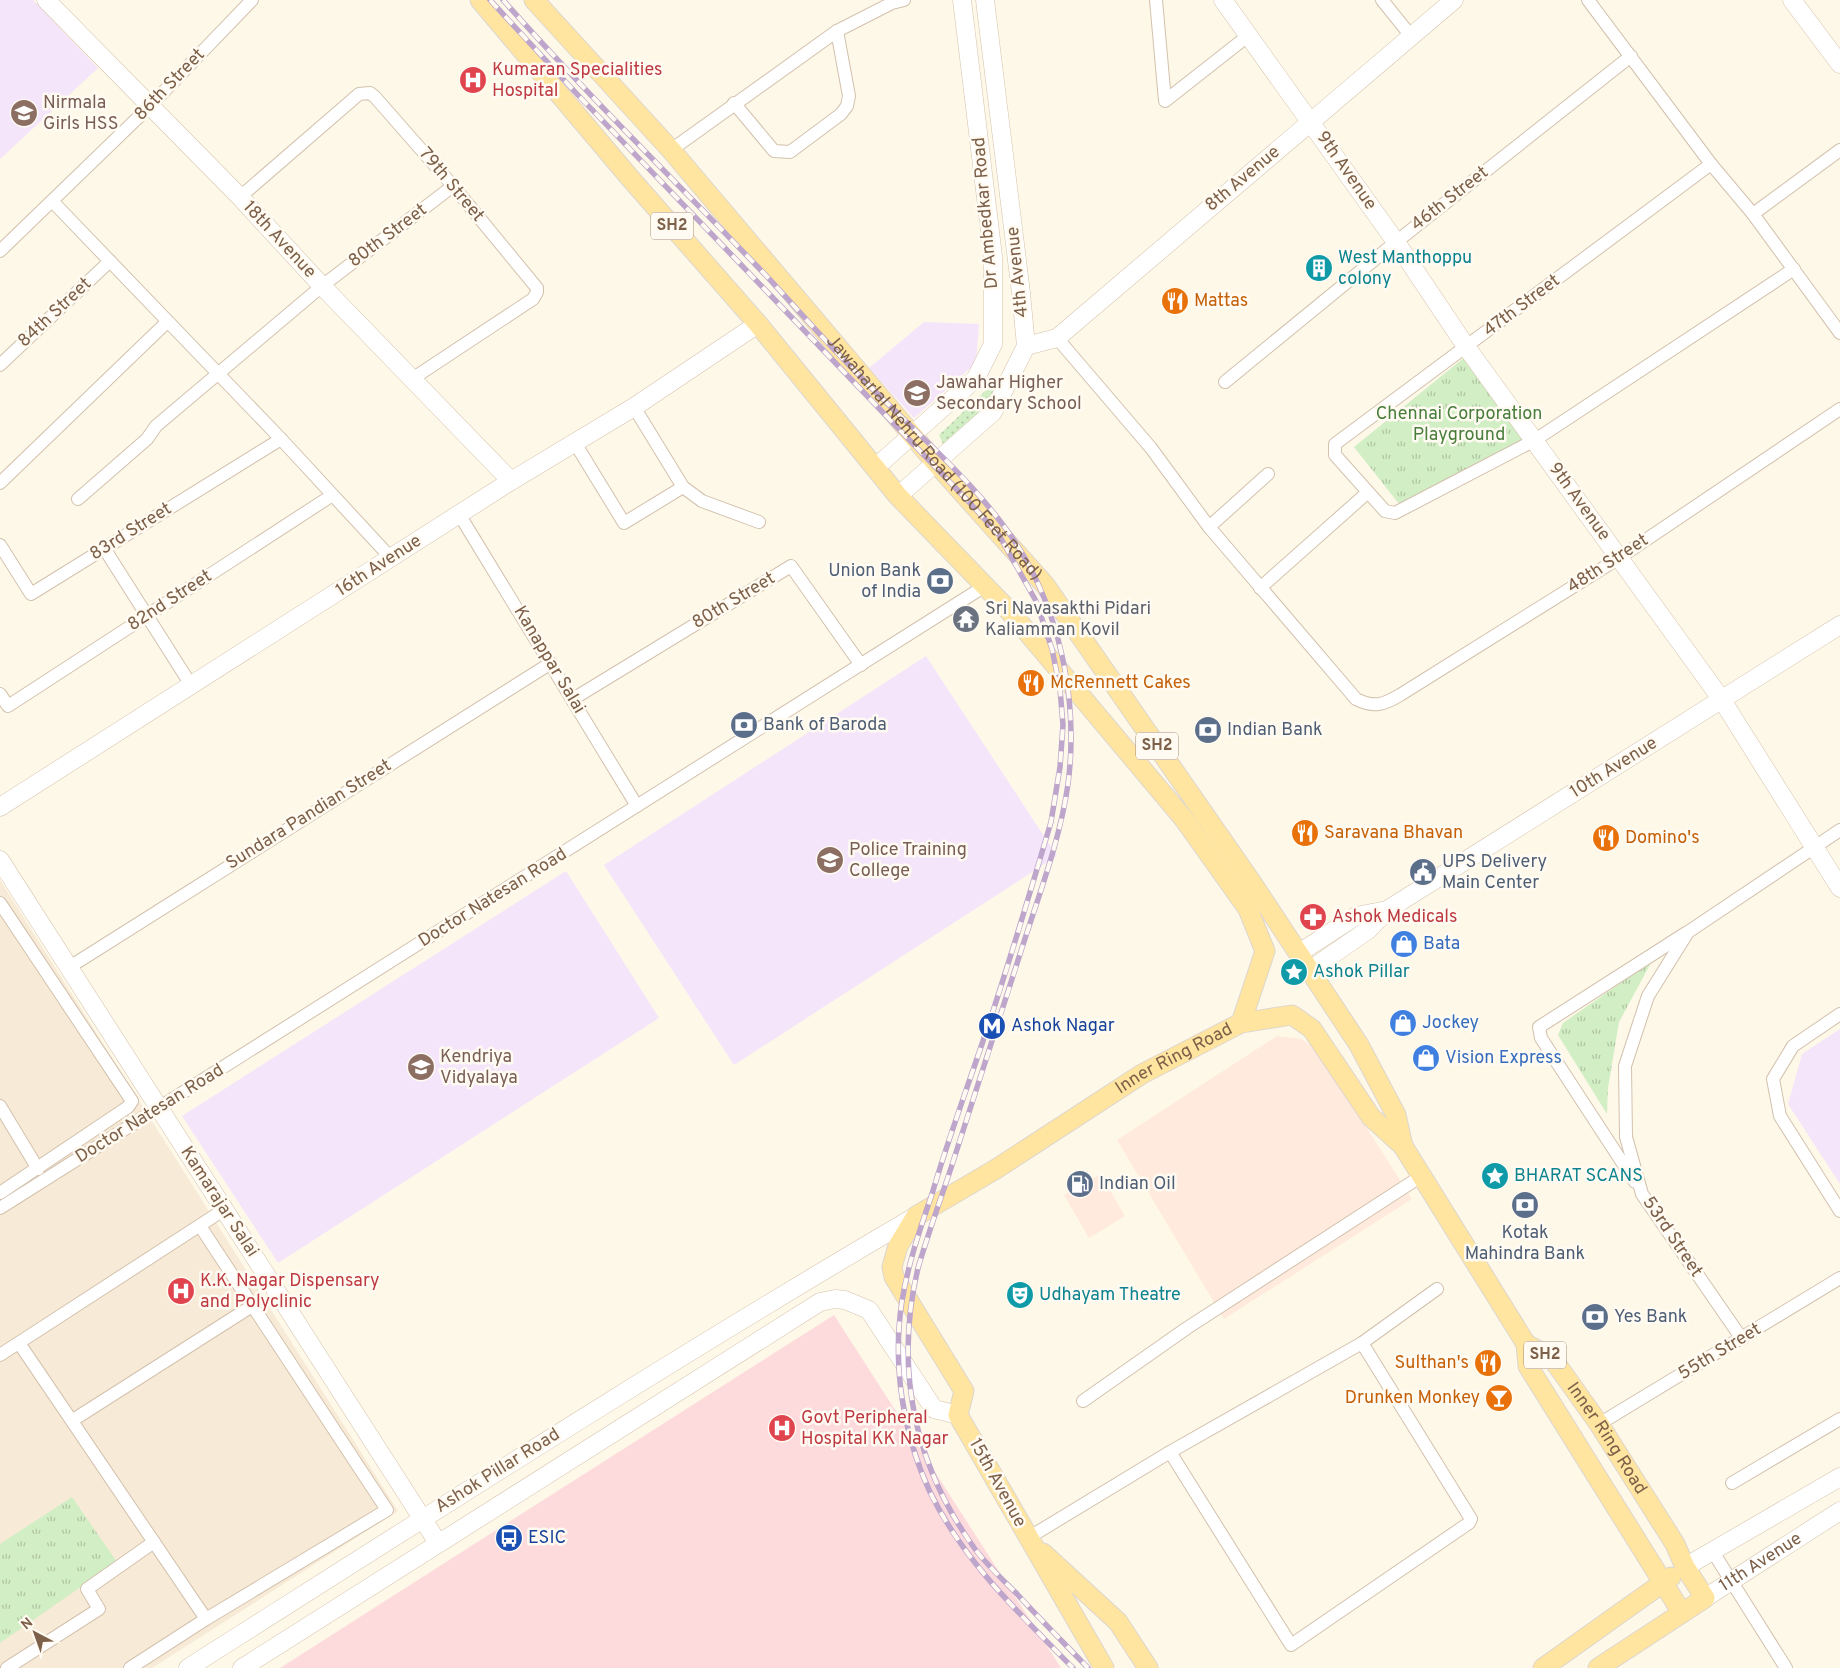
<svg xmlns="http://www.w3.org/2000/svg" width="1840" height="1668" font-family="Overpass,sans-serif">
<style>
.residential{fill:#f7ebd7}
.commercial{fill:#ffeadd}
.education{fill:#f5e5fb}
.medical{fill:#fddbdc}
.grass{fill:url(#grass-dots)}
.park{fill:url(#park-tufts)}
.lines{fill:none;stroke-linecap:round;stroke-linejoin:round}
.street-casing{stroke:#d3c1ad;stroke-width:14}
.secondary-casing{stroke:#d6c2aa;stroke-width:19}
.primary-casing{stroke:#ddd6d0;stroke-width:21}
.street{stroke:#fff;stroke-width:12}
.secondary{stroke:#fff;stroke-width:18}
.primary{stroke:#ffe5a0;stroke-width:19}
.rail-casing{stroke:#bda5cb;stroke-width:5.5}
.rail{stroke:#fffbf2;stroke-width:4;stroke-dasharray:11;stroke-linecap:butt}
.labels{text-anchor:middle;dominant-baseline:central;stroke-width:5;stroke-linejoin:round;paint-order:stroke}
.shield{fill:#fffbf2;stroke:#a48e7c;stroke-width:1}
.shield-label{font-size:16px;font-weight:bold;fill:#7d6049}
.health-label{font-size:18px;fill:#be3a42;stroke:#fffbf2;text-anchor:start}
.street-label{font-size:18px;fill:#7d6049;stroke:#fffbf2}
.education-label{font-size:18px;fill:#785e54;stroke:#fffbf2;text-anchor:start}
.culture-label{font-size:18px;fill:#0d838f;stroke:#fffbf2;text-anchor:start}
.food-label{font-size:18px;fill:#c56008;stroke:#fffbf2;text-anchor:start}
.park-label{font-size:18px;fill:#497d3c;stroke:#fffbf2}
.service-label{font-size:18px;fill:#4e5e75;stroke:#fffbf2;text-anchor:start}
.worship-label{font-size:18px;fill:#5b616d;stroke:#fffbf2;text-anchor:start}
.shop-label{font-size:18px;fill:#366cbe;stroke:#fffbf2;text-anchor:start}
.transit-label{font-size:18px;fill:#164399;stroke:#fffbf2;text-anchor:start}
</style>
<defs>
<pattern id="grass-dots" width="8" height="8" patternUnits="userSpaceOnUse" patternTransform="scale(1.25)"><rect width="8" height="8" fill="#d2eec5"/><path d="M2 2h.1M6 6h.1" fill="none" stroke="#b0c4a2" stroke-width="1.8" stroke-linecap="round"/></pattern>
<pattern id="park-tufts" width="24" height="20" patternUnits="userSpaceOnUse" patternTransform="scale(1.25)"><rect width="24" height="20" fill="#d2eec5"/><path d="M3 7l-1-3M5 7V3M7 7l1-3M15 17l-1-3M17 17v-4M19 17l1-3" fill="none" stroke="#b0c4a2"/></pattern>
</defs>
<rect width="100%" height="100%" fill="#fef8e9"/>
<path class="residential" d="M 0,880 L 398,1511 L 152,1668 L 0,1668 Z"/>
<g class="commercial">
<path d="M 1277,1036 L 1301,1039 L 1317,1050 L 1412,1199 L 1224,1319 L 1117,1140 Z"/>
<path d="M 1100,1174 L 1125,1216 L 1089,1238 L 1064,1195 Z"/>
</g>
<g class="education">
<path d="M 0,0 L 33,0 L 98,68 L 0,159 Z"/>
<path d="M 924,322 L 979,324 L 976,363 L 914,418 L 869,368 Z"/>
<path d="M 926,656 L 1057,856 L 734,1065 L 604,865 Z"/>
<path d="M 566,871 L 659,1018 L 278,1263 L 182,1116 Z"/>
<path d="M 1840,1029 L 1840,1184 L 1788,1104 L 1802,1054 Z"/>
</g>
<path class="medical" d="M 834,1315 L 1061,1668 L 280,1668 L 479,1541 Z"/>
<path class="grass" d="M 1007,370 L 1001,401 L 951,444 L 943,444 L 939,435 Z"/>
<g class="park">
<path d="M 1471,352 L 1529,436 L 1407,514 L 1354,447 Z"/>
<path d="M 1652,961 L 1619,1022 L 1608,1088 L 1607,1114 L 1558,1035 L 1563,1023 Z"/>
<path d="M 72,1497 L 117,1562 L 0,1643 L 0,1544 Z"/>
</g>
<g class="lines">
<g class="street-casing">
<g id="street">
<path d="M 1156,0 L 1165,101 L 1249,35"/>
<path d="M 1382,0 L 1411,36"/>
<path d="M 1588,0 L 1711,164 L 1753,214 L 1840,333"/>
<path d="M 734,103 L 774,151 L 790,152 L 841,114 L 847,106 L 849,96 L 837,31"/>
<path d="M 671,150 L 837,31 L 892,3 L 904,0"/>
<path d="M 1711,164 L 1335,444 L 1335,455 L 1385,511 L 1395,513 L 1535,440 L 1794,269"/>
<path d="M 240,197 L 359,94 L 370,93 L 375,97 L 453,186 L 537,288 L 537,292 L 533,299 L 412,379"/>
<path d="M 53,202 L 281,439 L 391,558"/>
<path d="M 1753,214 L 1840,150"/>
<path d="M 0,251 L 149,107 L 252,0"/>
<path d="M 1057,338 L 1151,448 L 1209,527 L 1356,699 C 1374,708 1383,705 1400,695 L 1619,558 L 1840,409"/>
<path d="M 0,365 L 110,261"/>
<path d="M 1225,382 L 1396,242 L 1631,56"/>
<path d="M 575,443 L 624,523 L 683,487 L 634,407"/>
<path d="M 0,483 L 167,322"/>
<path d="M 683,487 L 702,501 L 759,522"/>
<path d="M 78,499 L 147,439 L 156,426 L 322,286 L 453,186"/>
<path d="M 459,514 L 637,806"/>
<path d="M 1209,527 L 1268,474"/>
<path d="M 0,545 L 31,594 L 281,439"/>
<path d="M 104,548 L 191,685"/>
<path d="M 1260,588 L 1367,493"/>
<path d="M 0,694 L 8,706 L 331,496"/>
<path d="M 573,699 L 791,566 L 861,665"/>
<path d="M 0,903 L 132,1101 L 128,1107 L 0,1193"/>
<path d="M 68,968 L 551,663"/>
<path d="M 1840,1014 L 1793,1046 L 1773,1079 L 1780,1116 L 1840,1211"/>
<path d="M 0,1106 L 38,1169"/>
<path d="M 1635,1182 L 1541,1038 L 1539,1027 L 1686,933"/>
<path d="M 0,1208 L 985,586"/>
<path d="M 1742,1339 L 1642,1194 L 1626,1137 L 1625,1066 L 1648,996 L 1688,932 L 1840,830"/>
<path d="M 19,1343 L 206,1619"/>
<path d="M 0,1355 L 225,1209"/>
<path d="M 1083,1401 L 1187,1328 L 1423,1175"/>
<path d="M 73,1420 L 252,1306"/>
<path d="M 1599,1424 L 1840,1278"/>
<path d="M 1170,1452 L 1291,1645 L 1469,1523 L 1471,1519 L 1362,1343"/>
<path d="M 1732,1483 L 1840,1419"/>
<path d="M 1028,1538 L 1170,1452 L 1362,1343 L 1437,1289"/>
<path d="M 1713,1552 L 1786,1668"/>
<path d="M 7,1668 L 99,1609 L 87,1589 L 154,1542"/>
<path d="M 130,1668 L 206,1619 L 387,1510 L 200,1226"/>
</g>
</g>
<g class="secondary-casing">
<g id="secondary">
<path d="M 46,0 L 240,197 L 322,286 L 511,481"/>
<path d="M 1223,0 L 1396,242 L 1467,348 L 1722,700 L 1840,888"/>
<path d="M 1792,0 L 1840,64"/>
<path d="M 1026,346 L 1057,338 L 1454,0"/>
<path d="M 875,468 L 976,378 L 993,344 L 993,256 L 962,0"/>
<path d="M 898,496 L 993,412 L 1026,346 L 1021,293 L 985,0"/>
<path d="M 0,807 L 511,481 L 634,407 L 758,324"/>
<path d="M 0,860 L 438,1543"/>
<path d="M 1299,953 L 1356,916 L 1387,910"/>
<path d="M 1310,970 L 1368,930 L 1387,910 L 1840,625"/>
<path d="M 1685,1567 L 1840,1477"/>
<path id="s1" d="M 1705,1598 L 1840,1511"/>
<path d="M 188,1668 C 429,1515 670,1360 916,1216"/>
<path d="M 242,1668 L 820,1302 L 835,1299 L 845,1300 L 869,1310 L 934,1409 L 958,1415"/>
</g>
</g>
<g class="primary-casing">
<g id="primary">
<path d="M 480,0 L 630,178 L 758,324 L 898,496 L 1012,614 L 1184,819 L 1248,909 L 1265,951 L 1241,1023"/>
<path id="s2" d="M 534,0 L 671,150 L 935,462 L 1045,585 L 1252,883 L 1359,1045 L 1396,1115 L 1403,1146"/>
<path d="M 1526,1344 L 1528,1366 L 1682,1613"/>
<path d="M 1043,1553 L 1118,1622 L 1148,1668"/>
<path id="s3" d="M 1104,1668 L 958,1415 L 964,1391 L 894,1277 L 892,1267 L 898,1246 L 916,1216 L 996,1169 L 1142,1074 L 1241,1023 L 1292,1015 L 1312,1029 L 1371,1117 L 1403,1146 L 1526,1344 L 1552,1358 L 1599,1424 L 1675,1544 L 1685,1567 L 1705,1598 L 1598,1668"/>
<path d="M 1543,1668 L 1671,1577"/>
</g>
</g>
<use href="#street" class="street"/>
<use href="#secondary" class="secondary"/>
<use href="#primary" class="primary"/>
<g class="rail-casing">
<g id="rail">
<path d="M 490,0 L 577,94 L 969,502 L 999,535 L 1036,601 L 1052,649 L 1060,689 L 1063,725 L 1060,767 L 1051,822 C 1029,896 1007,971 982,1044 C 965,1094 947,1143 932,1194 C 920,1229 908,1264 902,1301 C 892,1365 903,1434 930,1492 C 964,1562 1019,1613 1073,1668"/>
<path d="M 503,0 C 584,91 670,176 754,263 C 787,297 818,334 852,368 C 907,426 985,488 1025,558 C 1063,626 1078,707 1068,784 C 1060,841 1038,897 1021,951 C 998,1024 974,1096 951,1168 C 940,1201 928,1234 918,1268 C 894,1369 914,1465 975,1549 C 987,1565 1003,1580 1017,1594 C 1040,1619 1064,1643 1088,1668"/>
</g>
</g>
<use href="#rail" class="rail"/>
</g>
<defs>
<g id="hospital-disc" transform="scale(1.4375)"><circle r="9.5" fill="#e0444e" stroke="#fffbf2"/><path d="M-5-5h3v3.5h4V-5h3V5h-3V1.5h-4V5h-3Z" fill="#fff"/></g>
<g id="school-disc" transform="scale(1.4375)"><circle r="9.5" fill="#8d6e63" stroke="#fffbf2"/><path d="M0-5L7-2L0 1L-7-2ZM-4 1L0 2.5L4 1V4Q0 6-4 4Z" fill="#fff"/></g>
<g id="building-disc" transform="scale(1.4375)"><circle r="9.5" fill="#0f9aa8" stroke="#fffbf2"/><path d="M-4-6H4V6H1V3H-1V6H-4ZM-2.5-4.3h1.7v1.8h-1.7ZM.8-4.3h1.7v1.8H.8ZM-2.5-1h1.7V.8h-1.7ZM.8-1h1.7V.8H.8Z" fill="#fff"/></g>
<g id="restaurant-disc" transform="scale(1.4375)"><circle r="9.5" fill="#e8710a" stroke="#fffbf2"/><path d="M-5-6h1v4h1v-4h1v4h1v-4h1v5L-1.5 .5V6h-2V.5L-5-1ZM5-6V6H3V1.5H1.5Q1.5-4 5-6Z" fill="#fff"/></g>
<g id="bank-disc" transform="scale(1.4375)"><circle r="9.5" fill="#5c6f8a" stroke="#fffbf2"/><path d="M-6-4H6V4H-6ZM0-2.3a2.3 2.3 0 1 0 0 4.6a2.3 2.3 0 1 0 0-4.6Z" fill="#fff"/></g>
<g id="temple-disc" transform="scale(1.4375)"><circle r="9.5" fill="#6b7280" stroke="#fffbf2"/><path d="M0-6L5-2H3V0L6.5 2.5H4V6H1.5V3h-3V6H-4V2.5H-6.5L-3 0V-2H-5Z" fill="#fff"/></g>
<g id="university-disc" transform="scale(1.4375)"><circle r="9.5" fill="#8d6e63" stroke="#fffbf2"/><path d="M0-5L7-2L0 1L-7-2ZM-4 1L0 2.5L4 1V4Q0 6-4 4Z" fill="#fff"/></g>
<g id="civic-disc" transform="scale(1.4375)"><circle r="9.5" fill="#5c6f8a" stroke="#fffbf2"/><path d="M-.6-6.5H3V-4.5H.6V-3L4-1V1h2V6H-6V1h2V-1L-.6-3ZM-1.2 2.5V6h2.4V2.5Z" fill="#fff"/></g>
<g id="pharmacy-disc" transform="scale(1.4375)"><circle r="9.5" fill="#e0444e" stroke="#fffbf2"/><path d="M-2-6h4v4h4v4h-4v4h-4v-4h-4v-4h4Z" fill="#fff"/></g>
<g id="shop-disc" transform="scale(1.4375)"><circle r="9.5" fill="#3f7fe0" stroke="#fffbf2"/><path d="M-5-2.5h2.3a2.7 3.5 0 0 1 5.4 0H5L5.5 6h-11ZM-1.5-2.5h3a1.5 2.3 0 0 0-3 0Z" fill="#fff"/></g>
<g id="sight-disc" transform="scale(1.4375)"><circle r="9.5" fill="#0f9aa8" stroke="#fffbf2"/><path d="M0-6L1.8-2.2L6-1.7L2.9 1.2L3.7 5.4L0 3.3L-3.7 5.4L-2.9 1.2L-6-1.7L-1.8-2.2Z" fill="#fff"/></g>
<g id="metro-disc" transform="scale(1.4375)"><circle r="9.5" fill="#1a4fb4" stroke="#fffbf2"/><path d="M-5.5 5V-5H-3L0 0L3-5H5.5V5H3V-.5L0 4L-3-.5V5Z" fill="#fff"/></g>
<g id="fuel-disc" transform="scale(1.4375)"><circle r="9.5" fill="#5c6f8a" stroke="#fffbf2"/><path d="M-5.5-6h7V0h2V4h1.3V-2.5L3-4.5l.8-.8L6-3V5H2.5V1h-1V6h-7ZM-4.2-4.7v3.2H.2V-4.7Z" fill="#fff"/></g>
<g id="theatre-disc" transform="scale(1.4375)"><circle r="9.5" fill="#0f9aa8" stroke="#fffbf2"/><path d="M-5-5.5Q0-4 5-5.5V0Q5 5 0 6Q-5 5-5 0ZM-3.3-2.5H-1v1.5H-3.3ZM1-2.5H3.3v1.5H1ZM-2.8 1Q0 5.5 2.8 1Z" fill="#fff"/></g>
<g id="bar-disc" transform="scale(1.4375)"><circle r="9.5" fill="#e8710a" stroke="#fffbf2"/><path d="M-6-5H6L.8 .8V4.5H3.5V6h-7V4.5H-.8V.8Z" fill="#fff"/></g>
<g id="bus-disc" transform="scale(1.4375)"><circle r="9.5" fill="#1a4fb4" stroke="#fffbf2"/><path d="M-5-6H5V4H4V6H2V4H-2V6H-4V4H-5ZM-3.5-4V0h7V-4ZM-3.5 1.2v1.5H-2V1.2ZM2 1.2v1.5H3.5V1.2Z" fill="#fff"/></g>
</defs>
<g fill-rule="evenodd">
<use href="#hospital-disc" x="473" y="80"/>
<use href="#school-disc" x="24" y="113"/>
<use href="#building-disc" x="1319" y="268"/>
<use href="#restaurant-disc" x="1175" y="301"/>
<use href="#school-disc" x="917" y="393"/>
<use href="#bank-disc" x="940" y="581"/>
<use href="#temple-disc" x="966" y="619"/>
<use href="#restaurant-disc" x="1031" y="683"/>
<use href="#bank-disc" x="744" y="725"/>
<use href="#bank-disc" x="1208" y="730"/>
<use href="#restaurant-disc" x="1305" y="833"/>
<use href="#restaurant-disc" x="1606" y="838"/>
<use href="#university-disc" x="830" y="860"/>
<use href="#civic-disc" x="1423" y="872"/>
<use href="#pharmacy-disc" x="1313" y="917"/>
<use href="#shop-disc" x="1404" y="944"/>
<use href="#sight-disc" x="1294" y="972"/>
<use href="#shop-disc" x="1403" y="1023"/>
<use href="#metro-disc" x="992" y="1026"/>
<use href="#shop-disc" x="1426" y="1058"/>
<use href="#school-disc" x="421" y="1067"/>
<use href="#sight-disc" x="1495" y="1176"/>
<use href="#fuel-disc" x="1080" y="1184"/>
<use href="#bank-disc" x="1525" y="1205"/>
<use href="#hospital-disc" x="181" y="1291"/>
<use href="#theatre-disc" x="1020" y="1295"/>
<use href="#bank-disc" x="1595" y="1317"/>
<use href="#restaurant-disc" x="1488" y="1363"/>
<use href="#bar-disc" x="1499" y="1398"/>
<use href="#hospital-disc" x="782" y="1428"/>
<use href="#bus-disc" x="509" y="1538"/>
</g>
<g class="labels">
<g class="shield">
<rect x="651" y="212.5" width="42" height="27" rx="4"/>
<rect x="1136" y="732.5" width="42" height="27" rx="4"/>
<rect x="1524" y="1341.5" width="42" height="27" rx="4"/>
</g>
<g class="shield-label">
<text x="672" y="226">SH2</text>
<text x="1157" y="746">SH2</text>
<text x="1545" y="1355">SH2</text>
</g>
<g class="health-label">
<text x="492" y="70">Kumaran Specialities<tspan x="492" dy="21">Hospital</tspan></text>
<text x="1332" y="917">Ashok Medicals</text>
<text x="200" y="1281">K.K. Nagar Dispensary<tspan x="200" dy="21">and Polyclinic</tspan></text>
<text x="801" y="1418">Govt Peripheral<tspan x="801" dy="21">Hospital KK Nagar</tspan></text>
</g>
<g class="street-label">
<text transform="translate(170 85) rotate(-46)">86th Street</text>
<text transform="translate(1346 171) rotate(55)">9th Avenue</text>
<text transform="translate(1243 179) rotate(-40)">8th Avenue</text>
<text transform="translate(451 185) rotate(50)">79th Street</text>
<text transform="translate(1450 199) rotate(-38)">46th Street</text>
<text transform="translate(986 213) rotate(-95)">Dr Ambedkar Road</text>
<text transform="translate(388 236) rotate(-37)">80th Street</text>
<text transform="translate(279 240) rotate(47)">18th Avenue</text>
<text transform="translate(1018 272) rotate(-96)">4th Avenue</text>
<text transform="translate(1522 306) rotate(-37)">47th Street</text>
<text transform="translate(55 313) rotate(-43)">84th Street</text>
<text stroke="none"><textPath href="#s2" startOffset="608">Jawaharlal Nehru Road (100 Feet Road)</textPath></text>
<text transform="translate(1579 502) rotate(54)">9th Avenue</text>
<text transform="translate(131 532) rotate(-32)">83rd Street</text>
<text transform="translate(1608 564) rotate(-33)">48th Street</text>
<text transform="translate(379 566) rotate(-33)">16th Avenue</text>
<text transform="translate(170 601) rotate(-33)">82nd Street</text>
<text transform="translate(734 601) rotate(-31)">80th Street</text>
<text transform="translate(549 660) rotate(59)">Kanappar Salai</text>
<text transform="translate(1614 768) rotate(-32)">10th Avenue</text>
<text transform="translate(309 815) rotate(-32)">Sundara Pandian Street</text>
<text transform="translate(493 898) rotate(-32)">Doctor Natesan Road</text>
<text stroke="none"><textPath href="#s3" startOffset="820">Inner Ring Road</textPath></text>
<text transform="translate(150 1114) rotate(-32)">Doctor Natesan Road</text>
<text transform="translate(219 1202) rotate(57)">Kamarajar Salai</text>
<text transform="translate(1672 1237) rotate(56)">53rd Street</text>
<text transform="translate(1720 1352) rotate(-31)">55th Street</text>
<text stroke="none"><textPath href="#s3" startOffset="1481">Inner Ring Road</textPath></text>
<text transform="translate(498 1471) rotate(-32)">Ashok Pillar Road</text>
<text transform="translate(997 1483) rotate(61)">15th Avenue</text>
<text stroke="none"><textPath href="#s1" startOffset="66">11th Avenue</textPath></text>
</g>
<g class="education-label">
<text x="43" y="103">Nirmala<tspan x="43" dy="21">Girls HSS</tspan></text>
<text x="936" y="383">Jawahar Higher<tspan x="936" dy="21">Secondary School</tspan></text>
<text x="849" y="850">Police Training<tspan x="849" dy="21">College</tspan></text>
<text x="440" y="1057">Kendriya<tspan x="440" dy="21">Vidyalaya</tspan></text>
</g>
<g class="culture-label">
<text x="1338" y="258">West Manthoppu<tspan x="1338" dy="21">colony</tspan></text>
<text x="1313" y="972">Ashok Pillar</text>
<text x="1514" y="1176">BHARAT SCANS</text>
<text x="1039" y="1295">Udhayam Theatre</text>
</g>
<g class="food-label">
<text x="1194" y="301">Mattas</text>
<text x="1050" y="683">McRennett Cakes</text>
<text x="1324" y="833">Saravana Bhavan</text>
<text x="1625" y="838">Domino's</text>
<text x="1469" y="1363" text-anchor="end">Sulthan's</text>
<text x="1480" y="1398" text-anchor="end">Drunken Monkey</text>
</g>
<g class="park-label">
<text x="1459" y="414">Chennai Corporation<tspan x="1459" dy="21">Playground</tspan></text>
</g>
<g class="service-label">
<text x="921" y="571" text-anchor="end">Union Bank<tspan x="921" dy="21">of India</tspan></text>
<text x="763" y="725">Bank of Baroda</text>
<text x="1227" y="730">Indian Bank</text>
<text x="1442" y="862">UPS Delivery<tspan x="1442" dy="21">Main Center</tspan></text>
<text x="1099" y="1184">Indian Oil</text>
<text x="1525" y="1233" text-anchor="middle">Kotak<tspan x="1525" dy="21">Mahindra Bank</tspan></text>
<text x="1614" y="1317">Yes Bank</text>
</g>
<g class="worship-label">
<text x="985" y="609">Sri Navasakthi Pidari<tspan x="985" dy="21">Kaliamman Kovil</tspan></text>
</g>
<g class="shop-label">
<text x="1423" y="944">Bata</text>
<text x="1422" y="1023">Jockey</text>
<text x="1445" y="1058">Vision Express</text>
</g>
<g class="transit-label">
<text x="1011" y="1026">Ashok Nagar</text>
<text x="528" y="1538">ESIC</text>
</g>
</g>
<g transform="translate(35 1633) rotate(319)" stroke="#fffbf2" stroke-width="4" paint-order="stroke">
<path d="M0-4L9 19L0 12L-9 19Z" fill="#7d6049"/>
<text y="-8" font-size="14" font-weight="bold" text-anchor="middle" fill="#7d6049">N</text>
</g>
</svg>
